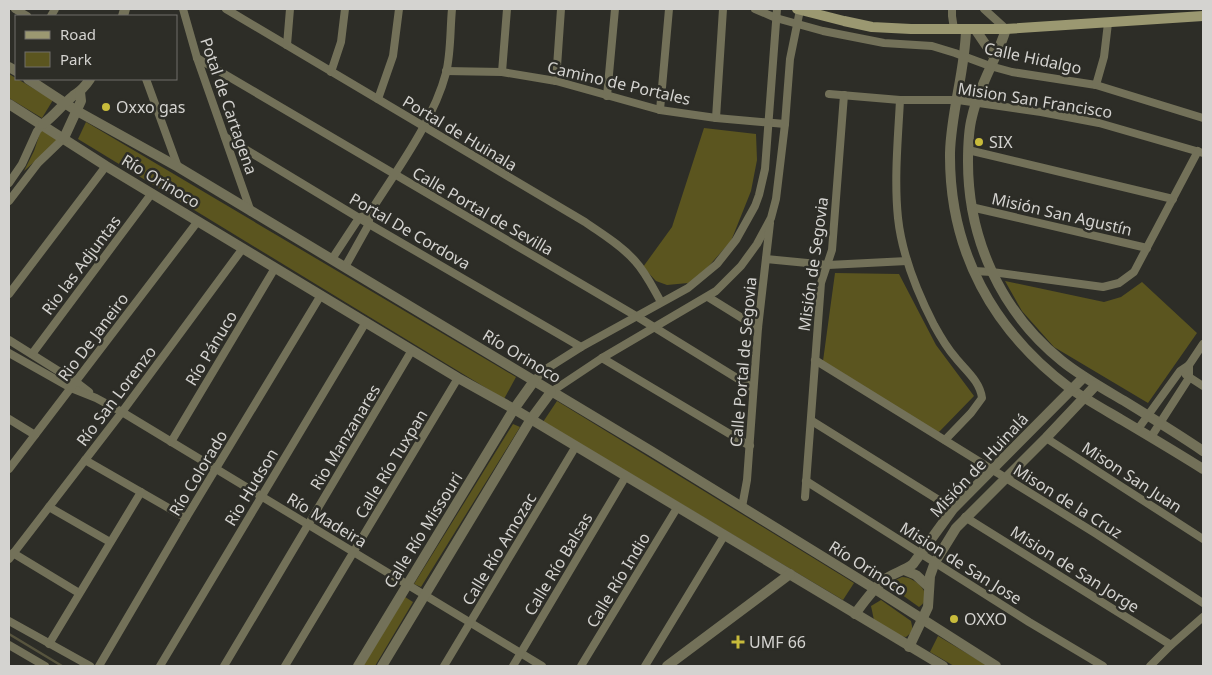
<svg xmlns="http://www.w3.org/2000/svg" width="1212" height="675" font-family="'Noto Sans',sans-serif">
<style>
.green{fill:#5b551f}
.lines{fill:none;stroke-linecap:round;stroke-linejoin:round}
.stream{stroke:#57543e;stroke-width:2.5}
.minor{stroke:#737159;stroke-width:8}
.tertiary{stroke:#737159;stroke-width:10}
.secondary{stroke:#9b9871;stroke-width:10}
.poi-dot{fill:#c8bb3b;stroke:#2d2d27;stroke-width:2}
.labels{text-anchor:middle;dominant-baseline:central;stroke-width:5;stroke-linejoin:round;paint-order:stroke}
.street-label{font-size:16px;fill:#d4d3d0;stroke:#2d2d27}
.poi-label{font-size:16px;fill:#d4d3d0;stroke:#2d2d27;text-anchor:start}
</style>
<rect width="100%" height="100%" fill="#2d2d27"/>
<g class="green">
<path d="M 9,74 L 53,100 L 42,118 L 9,98 Z"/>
<path d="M 86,122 L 516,377 L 504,399 L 78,139 Z"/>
<path d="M 704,128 L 756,134 L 757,160 L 751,191 L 731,241 L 699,277 L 688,283 L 667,285 L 656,281 L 643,267 L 672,227 Z"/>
<path d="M 41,130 L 59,140 L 24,171 L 34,151 Z"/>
<path d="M 835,273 L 899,274 L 936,345 L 974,396 L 938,433 L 823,361 Z"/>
<path d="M 1005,281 L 1104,302 L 1121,297 L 1142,282 L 1197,333 L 1148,403 L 1054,347 L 1022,311 Z"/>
<path d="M 557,401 L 854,583 L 843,600 L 543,422 Z"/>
<path d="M 513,424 L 520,427 L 421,587 L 414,584 Z"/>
<path d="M 902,577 C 916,577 936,596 919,607 L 891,587 L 891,582 Z"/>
<path d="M 405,597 L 413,602 L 375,666 L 363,666 Z"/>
<path d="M 881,600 L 911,621 L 913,631 L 906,637 L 899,636 L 874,620 L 871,606 Z"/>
<path d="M 938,636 L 988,666 L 954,666 L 930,652 Z"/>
</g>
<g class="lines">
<path class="stream" d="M 9,634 L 62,666"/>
<g class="minor">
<path d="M 15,9 L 27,16"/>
<path d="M 183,9 L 197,58 L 251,212"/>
<path d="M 226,9 L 585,222 C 602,234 621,245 635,261 C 646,273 653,288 661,302"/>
<path d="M 755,9 L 776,18 L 823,31 L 884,43 L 932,46 L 955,53 L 990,66 L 1012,72 L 1096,85 L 1203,118"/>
<path d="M 952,9 L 952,16 L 954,29"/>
<path d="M 984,9 L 1006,29"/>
<path d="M 51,16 L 55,9"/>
<path d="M 287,45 L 290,9"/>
<path d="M 197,58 L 636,316 L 753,388"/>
<path d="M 446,71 L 502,72 L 556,81 L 660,110 L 716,118 L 785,124"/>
<path d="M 331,72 L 341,42 L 345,9"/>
<path d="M 502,72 L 507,9"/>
<path d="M 146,79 L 178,167"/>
<path d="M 556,81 L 561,9"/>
<path d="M 1096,85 L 1104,57 L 1108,23"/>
<path d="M 829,94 L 900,100 L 958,100 L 1041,112 L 1099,123 L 1203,153"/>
<path d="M 607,96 L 615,9"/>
<path d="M 378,99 L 393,56 L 399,9"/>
<path d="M 900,100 C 898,139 894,179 898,218 C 902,255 917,292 934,325 C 940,336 947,348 955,357 C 965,370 980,381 982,398 L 971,413 L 945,440"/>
<path d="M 660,110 L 669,9"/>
<path d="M 716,118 L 723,9"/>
<path d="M 225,137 L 369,224 L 581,347"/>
<path d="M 968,150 L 1173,199"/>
<path d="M 9,183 L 22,164 L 37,131 L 43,124"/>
<path d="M 9,201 L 38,163 L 64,138"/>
<path d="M 971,207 L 1147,248"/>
<path d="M 332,259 L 359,218 L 363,216"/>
<path d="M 766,259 L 828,265 L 907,261"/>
<path d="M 345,267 L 369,224 L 369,214 C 396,171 433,122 446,73 C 451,53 450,30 452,9"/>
<path d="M 974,271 L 992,272 L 1103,287 L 1119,283 L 1134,272 L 1198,151"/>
<path d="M 9,294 L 106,166"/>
<path d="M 708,297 L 758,328"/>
<path d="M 9,340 L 76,382 L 89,392"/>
<path d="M 9,353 L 71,388 L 96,398 L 122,412 L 542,666"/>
<path d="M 32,354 L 152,193"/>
<path d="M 602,358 L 750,446"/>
<path d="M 815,360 L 1095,533 L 1203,603"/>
<path d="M 1186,375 L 1203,386"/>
<path d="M 534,381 L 543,371 L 581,347 L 688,288 L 717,264 L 736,240 L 755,206 L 759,195 L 765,169 L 777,9"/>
<path d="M 551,392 L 602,358 L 716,291 L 741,266 L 757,244 L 771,218 L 776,199 L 785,124 L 790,59 L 800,10"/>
<path d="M 9,419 L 35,435"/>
<path d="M 812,421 L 953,509"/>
<path d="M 1138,429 L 1180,371 L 1189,365 L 1203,344"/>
<path d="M 1151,437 L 1189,378 L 1189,365"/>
<path d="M 1046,438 L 1203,539"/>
<path d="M 171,442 L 275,268"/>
<path d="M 85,460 L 186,518"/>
<path d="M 9,469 L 198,221"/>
<path d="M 806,481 L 1029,622 L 1103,666"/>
<path d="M 805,497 L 821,283 L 832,250 L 844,95"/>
<path d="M 49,507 L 110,542"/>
<path d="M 742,507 L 747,480 L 758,328 L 770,223"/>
<path d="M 965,517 L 1171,645"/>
<path d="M 13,553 L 79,593"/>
<path d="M 9,559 L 122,412 L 243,248"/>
<path d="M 9,621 L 90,666"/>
<path d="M 49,644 L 141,492"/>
<path d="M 9,645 L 45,666"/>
<path d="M 99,666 L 186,518 L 321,295"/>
<path d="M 160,666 L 366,322"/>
<path d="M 224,666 L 412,350"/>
<path d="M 285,666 L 458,378"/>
<path d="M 444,666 L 576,446"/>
<path d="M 513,666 L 626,476"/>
<path d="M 581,666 L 677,508"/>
<path d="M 645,666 L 724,536"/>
<path d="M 1150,666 L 1171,645 L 1203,617"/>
</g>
<g class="tertiary">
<path d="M 123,16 L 125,9"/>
<path d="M 975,29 L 994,57"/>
<path d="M 1006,29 C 997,59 979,85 972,117 C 968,132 968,147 968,162 C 968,239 1001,312 1062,361 C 1082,377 1104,389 1126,402 C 1152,418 1178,434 1203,451"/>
<path d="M 966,30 C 965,71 951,112 950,153 C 949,251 993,331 1071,389 C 1087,400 1105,410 1122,420 C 1149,436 1176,452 1203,469"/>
<path d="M 9,67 L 16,71"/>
<path d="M 28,79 L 77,111 L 178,167 L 651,451 L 875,589 L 996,666"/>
<path d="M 9,104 L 106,166 L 458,378 L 514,409 L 943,666"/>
<path d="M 43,124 C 54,116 62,105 73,96 C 81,90 84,88 90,79"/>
<path d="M 64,138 L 81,101 L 80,92"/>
<path d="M 904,570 L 916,575 L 929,587"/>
<path d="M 855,614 C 864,602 873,589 884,580 C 893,573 904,571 913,564 L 953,509 L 1084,377"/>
<path d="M 909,647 L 928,607 L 930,576 L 935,562 L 956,528 L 1046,438 L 1096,385"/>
<path d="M 358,666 L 514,409 L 534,381"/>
<path d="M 382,666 L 531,419 L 551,392"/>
<path d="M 667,666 L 790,574"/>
</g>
<path class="secondary" d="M 797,9 L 844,21 L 872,27 L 911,29 L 1006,29 L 1203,16"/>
</g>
<g class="poi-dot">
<circle cx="106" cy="107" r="5"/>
<circle cx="979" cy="142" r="5"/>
<circle cx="954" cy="619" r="5"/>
<path d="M735.5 634.5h5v5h5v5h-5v5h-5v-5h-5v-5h5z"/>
</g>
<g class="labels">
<g class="street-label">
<text transform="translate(1033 58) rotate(12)">Calle Hidalgo</text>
<text transform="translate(619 83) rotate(13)">Camino de Portales</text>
<text transform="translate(1035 100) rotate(9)">Mision San Francisco</text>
<text transform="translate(229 106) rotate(71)">Potal de Cartagena</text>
<text transform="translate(460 133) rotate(31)">Portal de Huinala</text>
<text transform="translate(161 181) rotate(31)">Río Orinoco</text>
<text transform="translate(483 211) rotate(30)">Calle Portal de Sevilla</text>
<text transform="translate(1062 214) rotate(13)">Misión San Agustín</text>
<text transform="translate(410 231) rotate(30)">Portal De Cordova</text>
<text transform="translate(813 264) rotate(-82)">Misión de Segovia</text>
<text transform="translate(81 265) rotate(-53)">Rio las Adjuntas</text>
<text transform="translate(93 337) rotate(-53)">Rio De Janeiro</text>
<text transform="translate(211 348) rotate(-59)">Río Pánuco</text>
<text transform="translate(522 356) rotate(31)">Río Orinoco</text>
<text transform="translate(743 362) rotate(-85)">Calle Portal de Segovia</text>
<text transform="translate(116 396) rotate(-53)">Río San Lorenzo</text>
<text transform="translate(345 437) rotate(-59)">Rio Manzanares</text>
<text transform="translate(391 464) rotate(-59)">Calle Río Tuxpan</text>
<text transform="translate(979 465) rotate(-47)">Misión de Huinalá</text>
<text transform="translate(198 473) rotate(-59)">Río Colorado</text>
<text transform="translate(1132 477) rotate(33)">Mison San Juan</text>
<text transform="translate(251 487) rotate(-59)">Rio Hudson</text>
<text transform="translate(1068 501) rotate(32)">Mison de la Cruz</text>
<text transform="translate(327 520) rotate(31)">Río Madeira</text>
<text transform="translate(423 530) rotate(-58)">Calle Río Missouri</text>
<text transform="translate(499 549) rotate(-59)">Calle Río Amozac</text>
<text transform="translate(961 563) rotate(32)">Mision de San Jose</text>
<text transform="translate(558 564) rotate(-59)">Calle Río Balsas</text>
<text transform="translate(868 568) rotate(32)">Río Orinoco</text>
<text transform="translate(1075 569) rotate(32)">Mision de San Jorge</text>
<text transform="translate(618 580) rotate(-59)">Calle Río Indio</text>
</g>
<g class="poi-label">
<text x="116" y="107">Oxxo gas</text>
<text x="989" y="142">SIX</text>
<text x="964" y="619">OXXO</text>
<text x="749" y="642">UMF 66</text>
</g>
</g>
<rect width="1212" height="675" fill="none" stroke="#d4d3d0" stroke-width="20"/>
<rect x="15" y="15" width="162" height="65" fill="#2d2d27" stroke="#706f6b"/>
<rect x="25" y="31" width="25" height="8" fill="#9b9871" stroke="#706f6b"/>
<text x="60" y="40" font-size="15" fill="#d4d3d0">Road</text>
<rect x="25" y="52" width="25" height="15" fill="#5b551f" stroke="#706f6b"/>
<text x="60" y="65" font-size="15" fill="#d4d3d0">Park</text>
</svg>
